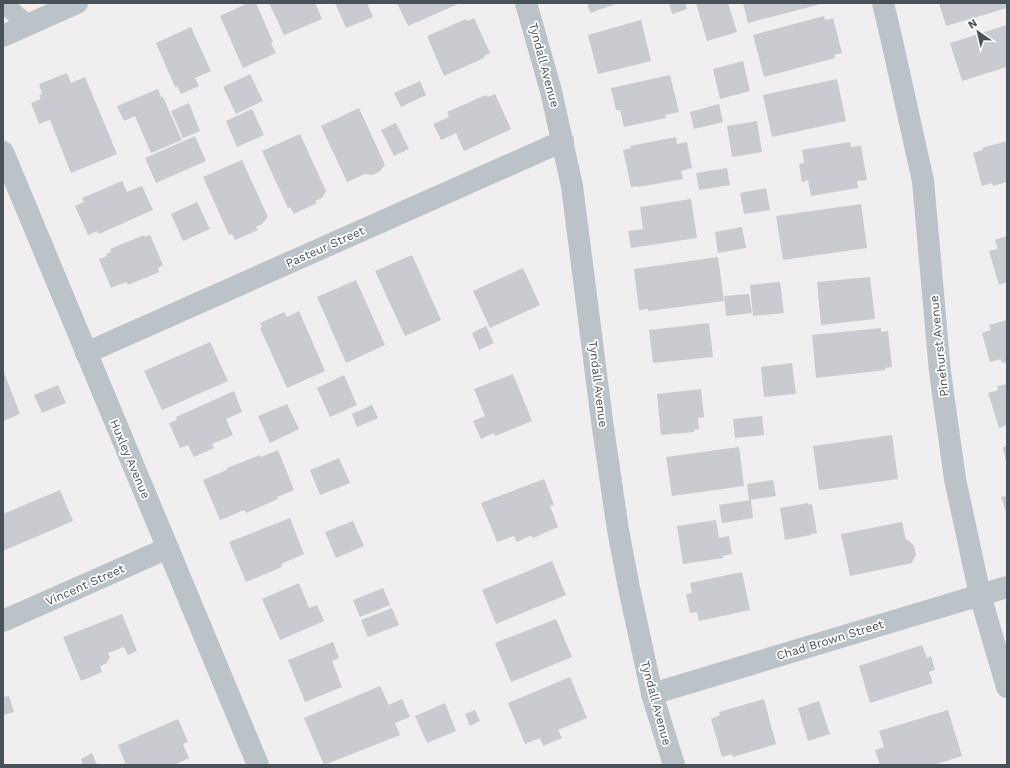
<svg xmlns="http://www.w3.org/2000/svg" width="1010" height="768" font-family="'Work Sans',sans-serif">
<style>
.building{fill:#c9cbd0}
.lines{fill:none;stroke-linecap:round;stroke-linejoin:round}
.pedestrian{stroke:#bbc3c9;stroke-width:19}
.minor{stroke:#bbc3c9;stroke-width:22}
.tertiary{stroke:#bbc3c9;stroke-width:22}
.labels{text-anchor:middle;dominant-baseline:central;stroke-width:3.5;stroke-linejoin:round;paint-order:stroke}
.street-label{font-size:12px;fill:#495259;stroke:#fff}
</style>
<rect width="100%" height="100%" fill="#f0eeee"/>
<g class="building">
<path d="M 248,3 L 256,3 L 273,42 L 271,43 L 276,53 L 243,68 L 220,16 Z"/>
<path d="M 269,3 L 315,3 L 322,19 L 284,35 Z"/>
<path d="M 335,3 L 367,3 L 373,17 L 346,28 Z"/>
<path d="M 397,3 L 458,3 L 458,4 L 408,26 Z"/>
<path d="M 587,3 L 619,3 L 590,13 Z"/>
<path d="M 669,3 L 685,3 L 687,9 L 672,14 Z"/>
<path d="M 696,3 L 728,3 L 737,32 L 707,41 Z"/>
<path d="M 743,3 L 821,3 L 821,4 L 748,23 Z"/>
<path d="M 939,3 L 1007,3 L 1007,8 L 946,26 Z"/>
<path d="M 824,16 L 825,20 L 833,18 L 842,53 L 834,55 L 835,58 L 764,77 L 753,35 Z"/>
<path d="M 474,18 L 490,53 L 484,56 L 484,58 L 444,76 L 427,36 L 466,19 L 468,21 Z"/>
<path d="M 641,20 L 651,61 L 598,74 L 588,35 Z"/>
<path d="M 1007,25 L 1007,67 L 962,81 L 950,43 Z"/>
<path d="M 191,27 L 211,71 L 195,78 L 199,86 L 181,94 L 177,86 L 175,87 L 156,43 Z"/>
<path d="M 743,61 L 750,91 L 720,99 L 713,69 Z"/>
<path d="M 67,73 L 71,83 L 85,77 L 117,154 L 71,173 L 50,120 L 39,124 L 31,103 L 41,99 L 39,95 L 42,94 L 39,84 Z"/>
<path d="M 250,74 L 263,101 L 236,114 L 223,87 Z"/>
<path d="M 670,75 L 679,112 L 665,115 L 666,118 L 624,127 L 620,110 L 616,110 L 611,88 Z"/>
<path d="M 837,79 L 846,121 L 772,137 L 763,95 Z"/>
<path d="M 420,81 L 426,95 L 401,107 L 394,93 Z"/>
<path d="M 158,89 L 161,97 L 163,97 L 182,140 L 151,153 L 135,116 L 124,121 L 117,106 Z"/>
<path d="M 495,94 L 511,129 L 464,151 L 456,133 L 441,140 L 433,124 L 449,117 L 447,112 L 486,95 L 488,97 Z"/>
<path d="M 189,103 L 200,131 L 183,138 L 171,111 Z"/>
<path d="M 719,104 L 723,122 L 694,129 L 690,112 Z"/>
<path d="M 359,108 L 385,165 L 379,172 L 372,175 L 365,174 L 347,182 L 321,126 Z"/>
<path d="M 252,109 L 264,135 L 237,147 L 226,121 Z"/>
<path d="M 757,121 L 762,152 L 732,157 L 727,126 Z"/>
<path d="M 396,123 L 409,149 L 394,156 L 381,130 Z"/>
<path d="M 300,134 L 326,191 L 322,198 L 315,201 L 317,203 L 294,214 L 290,207 L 288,208 L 262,151 Z"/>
<path d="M 195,136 L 206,161 L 156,183 L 145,158 Z"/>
<path d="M 676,137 L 677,144 L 687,142 L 692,168 L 681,171 L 683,179 L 638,187 L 638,186 L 631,187 L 623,150 L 631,148 L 630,146 Z"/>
<path d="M 1007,141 L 1007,182 L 993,186 L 992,183 L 982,186 L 973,153 L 983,150 L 982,148 Z"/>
<path d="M 850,142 L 851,147 L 861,146 L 867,180 L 857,181 L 858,188 L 811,196 L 808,180 L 802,182 L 799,164 L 804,163 L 802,150 Z"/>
<path d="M 242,160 L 268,217 L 262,224 L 256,227 L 258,230 L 235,240 L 232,234 L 229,235 L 203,177 Z"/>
<path d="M 727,168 L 730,185 L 699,190 L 696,173 Z"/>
<path d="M 122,181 L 127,192 L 142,186 L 153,210 L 99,234 L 97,231 L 88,235 L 75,206 L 84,202 L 82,198 Z"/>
<path d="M 766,188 L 770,210 L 744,214 L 740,193 Z"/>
<path d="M 691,199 L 697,238 L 631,248 L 628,231 L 643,229 L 640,207 Z"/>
<path d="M 197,202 L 210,229 L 183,241 L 171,214 Z"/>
<path d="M 861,204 L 867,248 L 783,260 L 776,216 Z"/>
<path d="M 742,227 L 746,248 L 718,253 L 715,232 Z"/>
<path d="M 144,235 L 145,237 L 150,235 L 163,265 L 158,268 L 159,272 L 128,285 L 126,282 L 111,288 L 99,259 L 107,256 L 106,254 L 111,252 L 110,249 Z"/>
<path d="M 1007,236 L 1007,282 L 999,285 L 989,251 L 998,249 L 995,240 Z"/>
<path d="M 412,255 L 441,320 L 405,336 L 375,271 Z"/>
<path d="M 718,257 L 724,301 L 648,311 L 648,309 L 639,310 L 634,269 Z"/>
<path d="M 523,268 L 540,305 L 490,328 L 473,291 Z"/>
<path d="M 870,277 L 875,319 L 821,325 L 817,282 Z"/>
<path d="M 356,280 L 385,345 L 346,363 L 317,297 Z"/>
<path d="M 780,282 L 784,313 L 753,316 L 750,285 Z"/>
<path d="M 749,294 L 752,313 L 726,316 L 724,296 Z"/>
<path d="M 299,311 L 325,371 L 287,388 L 260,328 L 262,327 L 260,323 L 284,312 L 287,317 Z"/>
<path d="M 1007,320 L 1007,362 L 1002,363 L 1001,359 L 990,362 L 982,333 L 991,330 L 989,325 Z"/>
<path d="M 709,323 L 713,357 L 653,363 L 649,330 Z"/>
<path d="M 486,326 L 494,343 L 479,350 L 472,333 Z"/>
<path d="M 881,328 L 881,332 L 888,331 L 892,367 L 885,368 L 886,370 L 816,378 L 812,335 Z"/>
<path d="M 210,342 L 228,381 L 162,410 L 144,371 Z"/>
<path d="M 792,363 L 796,394 L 764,397 L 761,367 Z"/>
<path d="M 3,370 L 20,414 L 3,421 Z"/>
<path d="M 513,374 L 532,421 L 495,436 L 494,433 L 481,439 L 473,421 L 485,416 L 474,389 Z"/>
<path d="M 344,375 L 357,405 L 330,417 L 317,388 Z"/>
<path d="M 1007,384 L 1007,425 L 999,428 L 988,393 L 998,390 L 997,386 Z"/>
<path d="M 58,385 L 66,403 L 42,413 L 34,395 Z"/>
<path d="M 701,389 L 704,417 L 698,418 L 699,429 L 694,430 L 694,432 L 661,435 L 657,394 Z"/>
<path d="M 234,391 L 242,412 L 226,419 L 233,435 L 212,444 L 214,448 L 194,457 L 188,445 L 180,448 L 169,423 L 177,420 L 176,417 Z"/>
<path d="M 287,404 L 299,429 L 270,443 L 258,416 Z"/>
<path d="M 372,405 L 378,418 L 357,427 L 352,414 Z"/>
<path d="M 762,416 L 764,435 L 735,438 L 733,419 Z"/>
<path d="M 892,435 L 898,479 L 819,490 L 813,446 Z"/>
<path d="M 1007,446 L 1007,462 L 1006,462 L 1003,447 Z"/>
<path d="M 739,447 L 744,486 L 672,496 L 666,457 Z"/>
<path d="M 278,450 L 294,490 L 277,497 L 278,499 L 246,513 L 244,510 L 220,520 L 203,480 L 227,470 L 227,468 L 260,455 L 261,457 Z"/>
<path d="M 339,458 L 350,483 L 320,495 L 310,470 Z"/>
<path d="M 544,479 L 554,505 L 550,506 L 558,527 L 533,538 L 532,535 L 517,542 L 514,536 L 497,542 L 481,503 Z"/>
<path d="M 773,480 L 776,496 L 749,500 L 747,484 Z"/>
<path d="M 60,490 L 73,521 L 3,551 L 3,514 Z"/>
<path d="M 1007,496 L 1007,515 L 1001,497 Z"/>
<path d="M 751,500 L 753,518 L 722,523 L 719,505 Z"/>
<path d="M 808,503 L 808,505 L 812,504 L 817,533 L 811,534 L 811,535 L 785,540 L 780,508 Z"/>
<path d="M 290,518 L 304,554 L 281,564 L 282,567 L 246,582 L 229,542 Z"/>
<path d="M 716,520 L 719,538 L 729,536 L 732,554 L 723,556 L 723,558 L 683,564 L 677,526 Z"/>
<path d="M 353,521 L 364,546 L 336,558 L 325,532 Z"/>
<path d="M 902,522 L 906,540 L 908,540 L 914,546 L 916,555 L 912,563 L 850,576 L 841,534 Z"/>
<path d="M 552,561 L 566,595 L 496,624 L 482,590 Z"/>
<path d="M 742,572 L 750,610 L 699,621 L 697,612 L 690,613 L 686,594 L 692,593 L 690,583 Z"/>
<path d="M 299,583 L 309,608 L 317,605 L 324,621 L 280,640 L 262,599 Z"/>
<path d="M 383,588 L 390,605 L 360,617 L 353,600 Z"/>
<path d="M 392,608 L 399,625 L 368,637 L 361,620 Z"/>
<path d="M 122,614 L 137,651 L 128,655 L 124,647 L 108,653 L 110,657 L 107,663 L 100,666 L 102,672 L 81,681 L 63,637 Z"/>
<path d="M 556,619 L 572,657 L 511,682 L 495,643 Z"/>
<path d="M 333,642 L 339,658 L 332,661 L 342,687 L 305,702 L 288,660 Z"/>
<path d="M 922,645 L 927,658 L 931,656 L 935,670 L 929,672 L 933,683 L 870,703 L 859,666 Z"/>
<path d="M 570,677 L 587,718 L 558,730 L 562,738 L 543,746 L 540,738 L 525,744 L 508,703 Z"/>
<path d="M 380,686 L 389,705 L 402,699 L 410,717 L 395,723 L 400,735 L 324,765 L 304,718 Z"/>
<path d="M 9,696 L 14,712 L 3,715 L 3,697 Z"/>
<path d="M 764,699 L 776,744 L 733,757 L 732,754 L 722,757 L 711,719 L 720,715 L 719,712 Z"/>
<path d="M 819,701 L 830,734 L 808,741 L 798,708 Z"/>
<path d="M 445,703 L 456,731 L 427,743 L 415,716 Z"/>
<path d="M 475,710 L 480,721 L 470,726 L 465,714 Z"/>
<path d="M 948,710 L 962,756 L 933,765 L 880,765 L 875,750 L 884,747 L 879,731 Z"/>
<path d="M 178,719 L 188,742 L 183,744 L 189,758 L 176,764 L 176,765 L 126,765 L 118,745 Z"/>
<path d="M 92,753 L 97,765 L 83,765 L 81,759 Z"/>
</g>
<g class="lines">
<path class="pedestrian" d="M 3,3 L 28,25"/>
<g class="minor">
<path d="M 526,3 L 551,91 L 572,186 L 602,421 L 618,530 L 629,588 L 652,694 L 674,765"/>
<path d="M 883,3 L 892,41 L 923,181 L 940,372 L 955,479 L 980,595 L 1007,687"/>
<path d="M 86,353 L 563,141"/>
<path d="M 3,621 L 168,548"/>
<path d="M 652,694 L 1007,587"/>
</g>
<g class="tertiary">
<path d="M 3,36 L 77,3"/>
<path d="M 3,152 L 258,765"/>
</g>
</g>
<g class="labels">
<g class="street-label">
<text transform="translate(544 65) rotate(75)">Tyndall Avenue</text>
<text transform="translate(325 247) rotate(-24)">Pasteur Street</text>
<text transform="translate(939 346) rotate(-96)">Pinehurst Avenue</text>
<text transform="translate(598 384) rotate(83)">Tyndall Avenue</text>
<text transform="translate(130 459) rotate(67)">Huxley Avenue</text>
<text transform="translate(85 585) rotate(-24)">Vincent Street</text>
<text transform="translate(830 640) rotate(-17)">Chad Brown Street</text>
<text transform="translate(656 703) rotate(75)">Tyndall Avenue</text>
</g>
</g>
<rect width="1010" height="768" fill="none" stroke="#495259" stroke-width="8"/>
<g transform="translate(978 32) rotate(326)" stroke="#ffffff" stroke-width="3" paint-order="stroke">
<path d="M0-3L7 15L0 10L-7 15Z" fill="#495259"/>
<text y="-6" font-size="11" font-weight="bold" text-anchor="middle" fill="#495259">N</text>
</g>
</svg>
